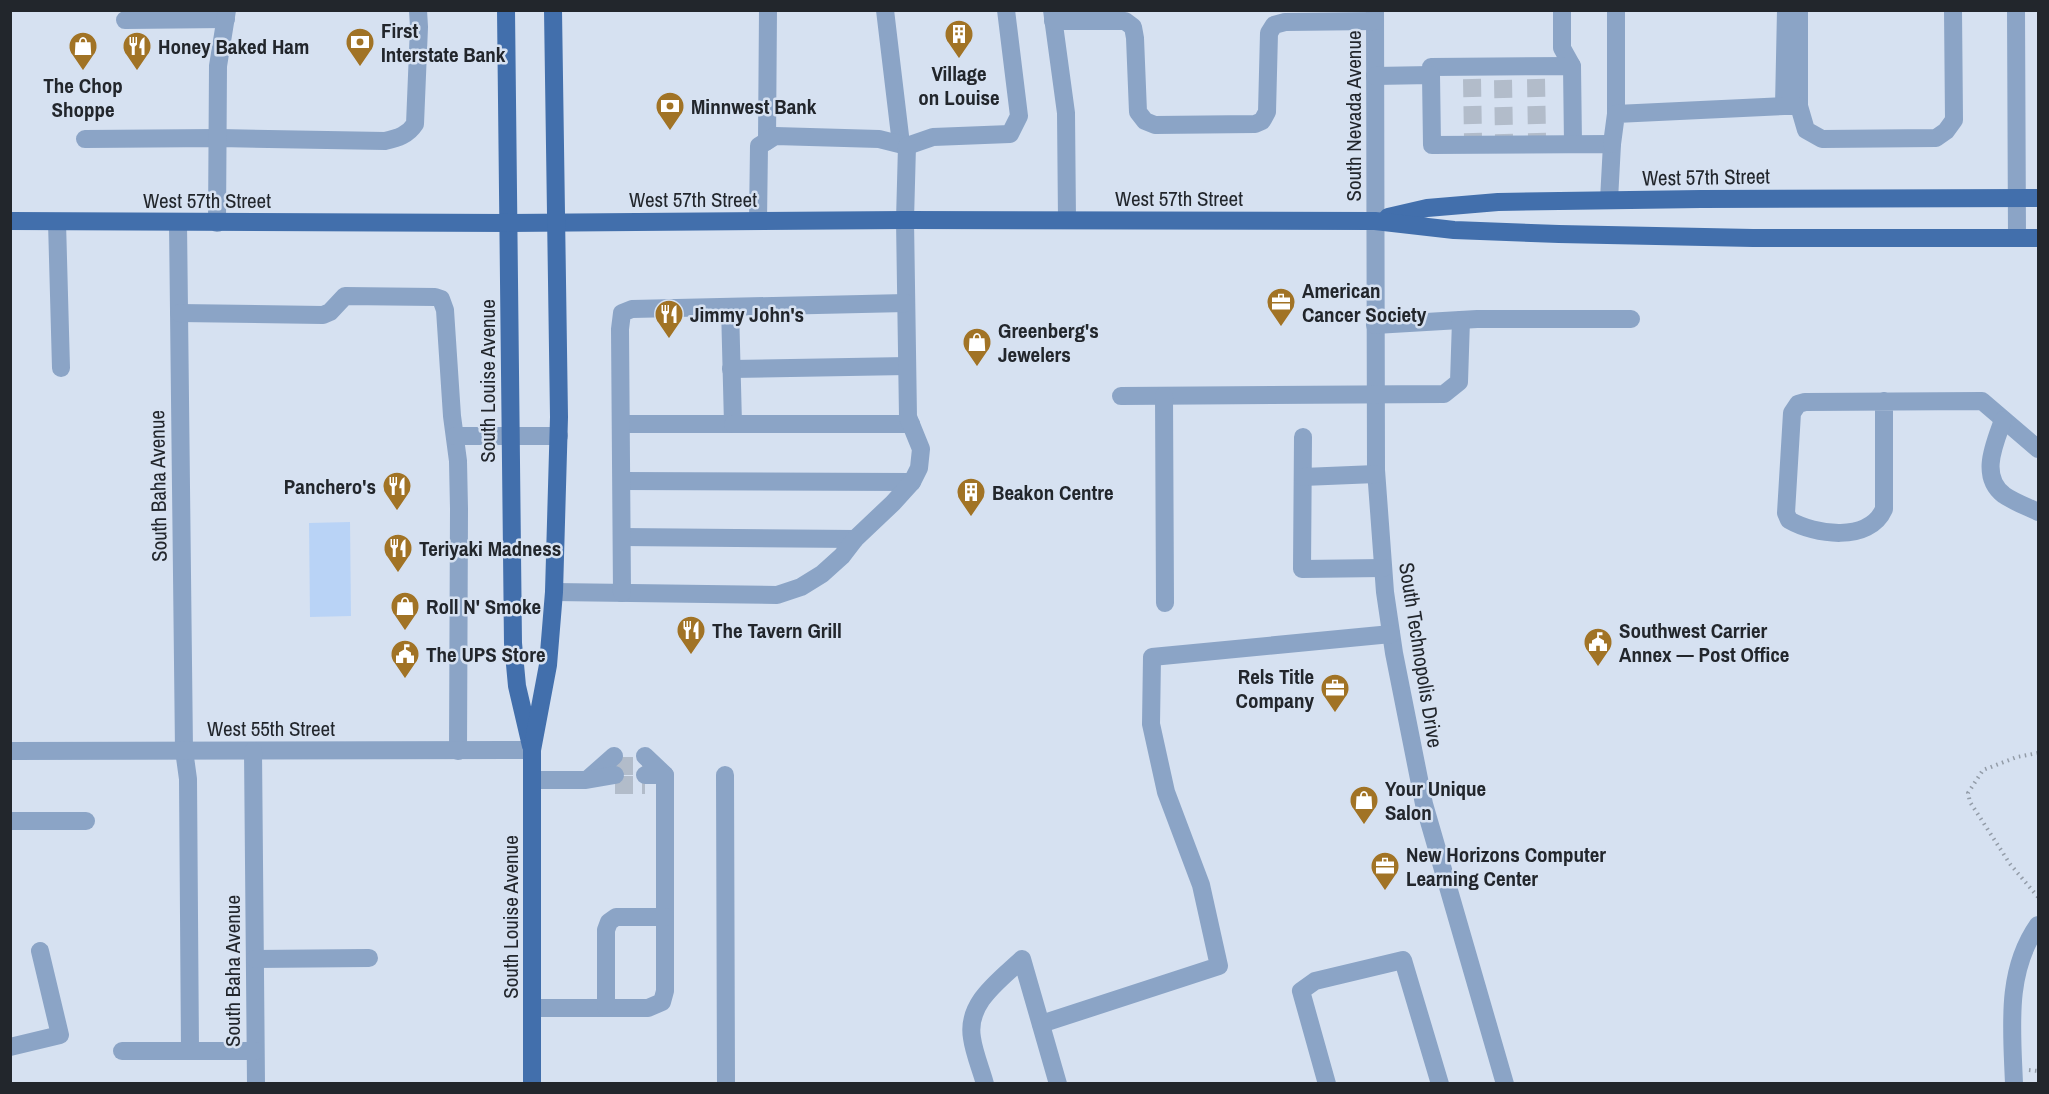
<svg xmlns="http://www.w3.org/2000/svg" width="2049" height="1094" font-family="'Archivo Narrow',sans-serif">
<style>
.green{fill:#b9d3f6}
.lines{fill:none;stroke-linecap:round;stroke-linejoin:round}
.minor-tunnel{stroke:#b2bcca;stroke-width:18;stroke-dasharray:18 9;stroke-linecap:butt}
.path{stroke:#939ca8;stroke-width:4;stroke-dasharray:1.5 4.5;stroke-linecap:butt}
.minor{stroke:#8ba4c6;stroke-width:18}
.major{stroke:#426fac;stroke-width:18}
.labels{text-anchor:middle;dominant-baseline:central;stroke-width:5;stroke-linejoin:round;paint-order:stroke}
.poi-label{font-size:21px;font-weight:bold;fill:#22262c;stroke:#d6e1f1;text-anchor:start}
.street-label{font-size:21px;fill:#22262c;stroke:#d6e1f1}
</style>
<rect width="100%" height="100%" fill="#d6e1f1"/>
<path class="green" d="M 350,522 L 351,616 L 310,617 L 309,523 Z"/>
<g class="lines">
<g class="minor-tunnel">
<path d="M 1472,79 L 1473,138"/>
<path d="M 1536,79 L 1537,137"/>
<path d="M 1503,80 L 1504,137"/>
<path d="M 615,766 L 645,766"/>
<path d="M 615,785 L 645,785"/>
</g>
<g class="path">
<path d="M 2038,753 L 2017,757 L 1983,770 L 1968,793 L 1970,802 L 2010,864 L 2038,897"/>
<path d="M 2029,1070 L 2038,1071"/>
</g>
<g class="minor">
<path d="M 885,10 L 901,144"/>
<path d="M 1052,10 L 1066,113 L 1067,220"/>
<path d="M 1375,10 L 1376,470 L 1385,592 L 1394,653 L 1424,804 L 1505,1084"/>
<path d="M 1562,10 L 1562,48 L 1572,66"/>
<path d="M 1616,10 L 1616,114"/>
<path d="M 2016,10 L 2017,238"/>
<path d="M 125,20 L 226,19"/>
<path d="M 1053,21 L 1125,21 L 1133,27 L 1135,38 L 1138,112 L 1145,121 L 1155,125 L 1255,124 L 1262,121 L 1267,112 L 1269,33 L 1274,25 L 1285,22 L 1375,21"/>
<path d="M 1431,75 L 1431,67 L 1572,66 L 1573,144"/>
<path d="M 1375,76 L 1431,75 L 1432,145 L 1612,144 L 1609,200"/>
<path d="M 1784,106 L 1786,10"/>
<path d="M 1799,106 L 1799,10"/>
<path d="M 85,139 L 219,138 L 385,141 C 398,138 408,135 415,124 L 419,27 L 418,10"/>
<path d="M 767,141 L 768,10"/>
<path d="M 1612,144 L 1616,114 L 1784,106 L 1799,106 L 1806,130 L 1822,139 L 1936,138 L 1946,131 L 1954,120 L 1953,10"/>
<path d="M 758,221 L 759,146 L 775,136 L 879,139 L 907,146"/>
<path d="M 57,222 L 61,368"/>
<path d="M 178,223 L 184,750 L 188,779 L 190,1051"/>
<path d="M 217,223 L 218,66 L 227,10"/>
<path d="M 179,313 L 323,315 L 330,312 L 345,296 L 435,297 L 441,299 L 445,310 L 452,416 L 458,461 L 459,509 L 458,751"/>
<path d="M 1375,325 L 1477,319 L 1631,319"/>
<path d="M 731,369 L 907,366"/>
<path d="M 1121,396 L 1444,394 L 1459,382 L 1461,320"/>
<path d="M 1164,396 L 1165,603"/>
<path d="M 1884,401 L 1884,509 C 1869,543 1815,535 1789,520 L 1786,513 L 1792,413 L 1798,404 L 1805,402 L 1982,401 L 2038,449"/>
<path d="M 2003,420 C 1995,443 1979,476 2004,495 C 2014,502 2028,507 2038,512"/>
<path d="M 621,424 L 733,424 L 730,307"/>
<path d="M 733,424 L 911,424"/>
<path d="M 455,436 L 559,436"/>
<path d="M 1303,437 L 1302,569 L 1383,568"/>
<path d="M 1303,477 L 1376,474"/>
<path d="M 622,481 L 912,482"/>
<path d="M 622,537 L 855,539"/>
<path d="M 554,592 L 777,595 L 801,587 L 822,574 L 842,556 L 855,539 L 893,503 L 912,482 L 919,468 L 921,449 L 908,417 L 905,220 L 907,146 L 933,137 L 1010,134 L 1019,116 L 1006,10"/>
<path d="M 622,593 L 620,329 L 622,313 L 632,309 L 906,303"/>
<path d="M 10,751 L 532,750"/>
<path d="M 253,751 L 256,1084"/>
<path d="M 645,756 L 665,775"/>
<path d="M 725,775 L 726,1084"/>
<path d="M 588,779 L 614,756"/>
<path d="M 532,780 L 586,780 L 615,775"/>
<path d="M 10,821 L 86,821"/>
<path d="M 255,959 L 369,958"/>
<path d="M 532,1008 L 648,1008 L 662,1002 L 665,991 L 665,775 L 645,775"/>
<path d="M 606,1008 L 606,930 L 609,922 L 616,917 L 665,917"/>
<path d="M 1041,1024 L 1219,966 L 1201,885 L 1166,792 L 1151,724 L 1152,657 L 1391,634"/>
<path d="M 10,1047 L 60,1035 L 40,951"/>
<path d="M 122,1051 L 255,1051"/>
<path d="M 985,1084 C 981,1069 974,1053 972,1038 C 966,1003 999,981 1022,959 L 1058,1084"/>
<path d="M 1327,1084 L 1301,991 L 1315,981 L 1403,960 L 1440,1084"/>
<path d="M 2014,1084 C 2012,1029 2005,972 2038,925"/>
</g>
<g class="major">
<path d="M 506,10 L 513,643 L 517,686 L 531,746"/>
<path d="M 1388,217 L 1427,208 L 1498,202 L 1701,199 L 2038,198"/>
<path d="M 10,221 L 508,223 L 905,220 L 1375,221 L 1454,230 L 1559,234 L 1753,238 L 2038,238"/>
<path d="M 532,1084 L 532,750 L 548,665 L 554,592 L 559,417 L 553,10"/>
</g>
</g>
<defs>
<g id="building-pin" transform="scale(1.5)"><path d="M0 17L-7.5 6A9.5 9.5 0 1 1 7.5 6Z" fill="#a17325" stroke="#d6e1f1"/><path d="M-4-6H4V6H1V3H-1V6H-4ZM-2.5-4.3h1.7v1.8h-1.7ZM.8-4.3h1.7v1.8H.8ZM-2.5-1h1.7V.8h-1.7ZM.8-1h1.7V.8H.8Z" fill="#fff"/></g>
<g id="bank-pin" transform="scale(1.5)"><path d="M0 17L-7.5 6A9.5 9.5 0 1 1 7.5 6Z" fill="#a17325" stroke="#d6e1f1"/><path d="M-6-4H6V4H-6ZM0-2.3a2.3 2.3 0 1 0 0 4.6a2.3 2.3 0 1 0 0-4.6Z" fill="#fff"/></g>
<g id="shop-pin" transform="scale(1.5)"><path d="M0 17L-7.5 6A9.5 9.5 0 1 1 7.5 6Z" fill="#a17325" stroke="#d6e1f1"/><path d="M-5-2.5h2.3a2.7 3.5 0 0 1 5.4 0H5L5.5 6h-11ZM-1.5-2.5h3a1.5 2.3 0 0 0-3 0Z" fill="#fff"/></g>
<g id="restaurant-pin" transform="scale(1.5)"><path d="M0 17L-7.5 6A9.5 9.5 0 1 1 7.5 6Z" fill="#a17325" stroke="#d6e1f1"/><path d="M-5-6h1v4h1v-4h1v4h1v-4h1v5L-1.5 .5V6h-2V.5L-5-1ZM5-6V6H3V1.5H1.5Q1.5-4 5-6Z" fill="#fff"/></g>
<g id="office-pin" transform="scale(1.5)"><path d="M0 17L-7.5 6A9.5 9.5 0 1 1 7.5 6Z" fill="#a17325" stroke="#d6e1f1"/><path d="M-6-3h4V-5.5h4V-3h4V5H-6ZM-1-4.5V-3h2v-1.5ZM-6 0V1H6V0Z" fill="#fff"/></g>
<g id="civic-pin" transform="scale(1.5)"><path d="M0 17L-7.5 6A9.5 9.5 0 1 1 7.5 6Z" fill="#a17325" stroke="#d6e1f1"/><path d="M-.6-6.5H3V-4.5H.6V-3L4-1V1h2V6H-6V1h2V-1L-.6-3ZM-1.2 2.5V6h2.4V2.5Z" fill="#fff"/></g>
</defs>
<g fill-rule="evenodd">
<use href="#building-pin" x="959" y="34"/>
<use href="#bank-pin" x="360" y="42"/>
<use href="#shop-pin" x="83" y="46"/>
<use href="#restaurant-pin" x="137" y="46"/>
<use href="#bank-pin" x="670" y="106"/>
<use href="#office-pin" x="1281" y="302"/>
<use href="#restaurant-pin" x="669" y="314"/>
<use href="#shop-pin" x="977" y="342"/>
<use href="#restaurant-pin" x="397" y="486"/>
<use href="#building-pin" x="971" y="492"/>
<use href="#restaurant-pin" x="398" y="548"/>
<use href="#shop-pin" x="405" y="606"/>
<use href="#restaurant-pin" x="691" y="630"/>
<use href="#civic-pin" x="1598" y="642"/>
<use href="#civic-pin" x="405" y="654"/>
<use href="#office-pin" x="1335" y="688"/>
<use href="#shop-pin" x="1364" y="800"/>
<use href="#office-pin" x="1385" y="866"/>
</g>
<g class="labels">
<g class="poi-label">
<text x="381" y="30">First<tspan x="381" dy="24">Interstate Bank</tspan></text>
<text x="158" y="46">Honey Baked Ham</text>
<text x="959" y="73" text-anchor="middle">Village<tspan x="959" dy="24">on Louise</tspan></text>
<text x="83" y="85" text-anchor="middle">The Chop<tspan x="83" dy="24">Shoppe</tspan></text>
<text x="691" y="106">Minnwest Bank</text>
<text x="1302" y="290">American<tspan x="1302" dy="24">Cancer Society</tspan></text>
<text x="690" y="314">Jimmy John's</text>
<text x="998" y="330">Greenberg's<tspan x="998" dy="24">Jewelers</tspan></text>
<text x="376" y="486" text-anchor="end">Panchero's</text>
<text x="992" y="492">Beakon Centre</text>
<text x="419" y="548">Teriyaki Madness</text>
<text x="426" y="606">Roll N' Smoke</text>
<text x="712" y="630">The Tavern Grill</text>
<text x="1619" y="630">Southwest Carrier<tspan x="1619" dy="24">Annex — Post Office</tspan></text>
<text x="426" y="654">The UPS Store</text>
<text x="1314" y="676" text-anchor="end">Rels Title<tspan x="1314" dy="24">Company</tspan></text>
<text x="1385" y="788">Your Unique<tspan x="1385" dy="24">Salon</tspan></text>
<text x="1406" y="854">New Horizons Computer<tspan x="1406" dy="24">Learning Center</tspan></text>
</g>
<g class="street-label">
<text transform="translate(1353 116) rotate(-90)">South Nevada Avenue</text>
<text transform="translate(1706 177) rotate(-1)">West 57th Street</text>
<text x="1179" y="198">West 57th Street</text>
<text x="693" y="199">West 57th Street</text>
<text x="207" y="200">West 57th Street</text>
<text transform="translate(487 381) rotate(-90)">South Louise Avenue</text>
<text transform="translate(158 486) rotate(-91)">South Baha Avenue</text>
<text transform="translate(1421 655) rotate(81)">South Technopolis Drive</text>
<text x="271" y="728">West 55th Street</text>
<text transform="translate(510 917) rotate(-90)">South Louise Avenue</text>
<text transform="translate(232 971) rotate(-90)">South Baha Avenue</text>
</g>
</g>
<rect width="2049" height="1094" fill="none" stroke="#22262c" stroke-width="24"/>
</svg>
